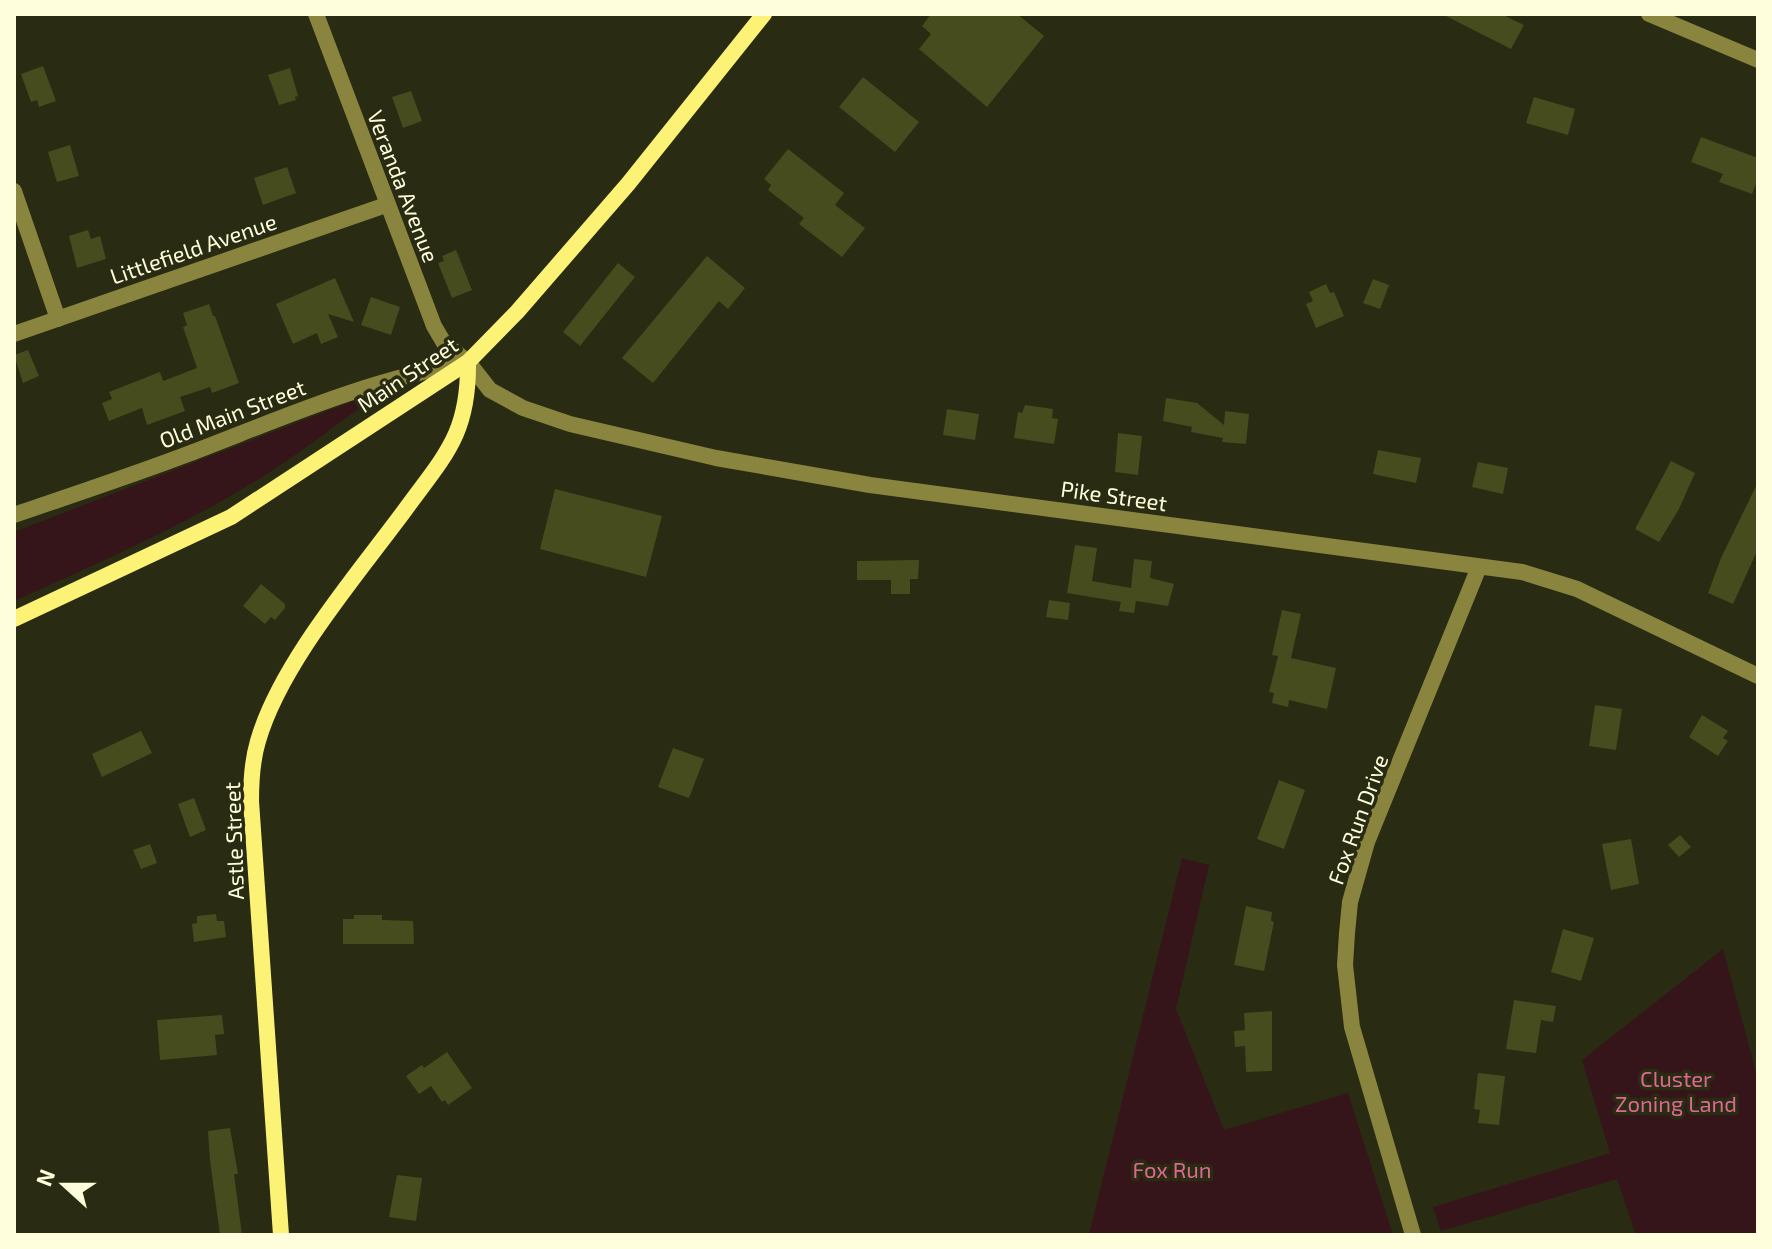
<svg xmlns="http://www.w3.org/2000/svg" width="1772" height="1249" font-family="'Exo 2',sans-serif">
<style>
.green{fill:#351519}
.building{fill:#474c1e}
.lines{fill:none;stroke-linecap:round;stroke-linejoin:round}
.street{stroke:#89843e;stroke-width:16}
.secondary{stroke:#fcf276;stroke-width:16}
.labels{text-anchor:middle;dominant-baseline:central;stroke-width:7;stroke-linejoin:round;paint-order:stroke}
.street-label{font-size:22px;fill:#fefedd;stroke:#292b12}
.park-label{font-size:22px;fill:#df6892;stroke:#292b12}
</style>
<rect width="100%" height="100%" fill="#292b12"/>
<g class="green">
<path d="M 356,400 L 360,408 C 330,429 301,452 270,472 C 190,523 101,562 14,601 L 14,532 Z"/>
<path d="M 1182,858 L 1209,865 L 1176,1009 L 1224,1130 L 1348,1093 L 1393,1235 L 1089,1235 Z"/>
<path d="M 1723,949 L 1758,1080 L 1758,1235 L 1636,1235 L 1617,1179 L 1441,1231 L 1433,1207 L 1610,1153 L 1582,1060 Z"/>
</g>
<g class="building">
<path d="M 931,14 L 1017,14 L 1044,36 L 987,107 L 919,49 L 931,34 L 922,26 Z"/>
<path d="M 1442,14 L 1501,14 L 1524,25 L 1511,49 Z"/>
<path d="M 43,66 L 56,101 L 39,107 L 37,100 L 31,102 L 21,74 Z"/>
<path d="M 290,68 L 298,96 L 295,97 L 296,100 L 279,105 L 268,75 Z"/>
<path d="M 863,77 L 919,122 L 895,152 L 839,107 Z"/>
<path d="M 411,91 L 422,121 L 403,128 L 392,97 Z"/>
<path d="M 1534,97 L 1575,109 L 1568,135 L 1526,123 Z"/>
<path d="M 1701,137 L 1758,158 L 1758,179 L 1752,194 L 1719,182 L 1723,174 L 1691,162 Z"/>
<path d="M 70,145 L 79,176 L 57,182 L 48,152 Z"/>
<path d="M 788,149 L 844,193 L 835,205 L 865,228 L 842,257 L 799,224 L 804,218 L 768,190 L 771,185 L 764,179 Z"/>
<path d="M 287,167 L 296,193 L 263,205 L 254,178 Z"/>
<path d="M 88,230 L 91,239 L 100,236 L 106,259 L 77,268 L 69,236 Z"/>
<path d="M 456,250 L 472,290 L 452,298 L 438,263 L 444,261 L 442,256 Z"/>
<path d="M 707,256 L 745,288 L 728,309 L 719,301 L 653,383 L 622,358 Z"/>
<path d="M 618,263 L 635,277 L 580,346 L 563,332 Z"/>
<path d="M 335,278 L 354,322 L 328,314 L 338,337 L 321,344 L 317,333 L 293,344 L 276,304 Z"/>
<path d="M 1373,279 L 1389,285 L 1380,309 L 1363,303 Z"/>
<path d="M 1326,284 L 1330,293 L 1334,292 L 1344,316 L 1316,328 L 1306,304 L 1313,301 L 1309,292 Z"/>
<path d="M 371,297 L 400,307 L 391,335 L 361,325 Z"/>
<path d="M 209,304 L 213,316 L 215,316 L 239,383 L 212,393 L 210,387 L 180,397 L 185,411 L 147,425 L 142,408 L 109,421 L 102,403 L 112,399 L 109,392 L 160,372 L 163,381 L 197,368 L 183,327 L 187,325 L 183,313 Z"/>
<path d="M 28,350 L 39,376 L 23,383 L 14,355 Z"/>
<path d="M 1166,398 L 1197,403 L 1224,425 L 1225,411 L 1249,414 L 1246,444 L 1222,442 L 1223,438 L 1191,432 L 1192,427 L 1163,421 Z"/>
<path d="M 1025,405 L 1053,409 L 1052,418 L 1058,419 L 1054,444 L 1014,438 L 1018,412 L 1022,413 Z"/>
<path d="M 947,409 L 979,414 L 975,440 L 943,435 Z"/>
<path d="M 1118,433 L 1142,436 L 1138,475 L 1115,472 Z"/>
<path d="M 1378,450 L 1421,458 L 1416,483 L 1373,474 Z"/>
<path d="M 1671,461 L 1695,473 L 1679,509 L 1659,542 L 1635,529 Z"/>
<path d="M 1478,462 L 1508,468 L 1503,494 L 1472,487 Z"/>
<path d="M 1758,482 L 1758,549 L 1733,604 L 1708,593 L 1721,558 Z"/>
<path d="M 555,489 L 662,516 L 646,577 L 540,549 Z"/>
<path d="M 1075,545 L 1097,548 L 1092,581 L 1131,588 L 1134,559 L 1152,561 L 1150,578 L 1174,584 L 1168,606 L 1136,601 L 1134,613 L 1119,611 L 1121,602 L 1067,593 Z"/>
<path d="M 919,560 L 918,579 L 910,579 L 910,594 L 891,594 L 891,580 L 857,580 L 857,561 Z"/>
<path d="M 261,584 L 285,604 L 285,608 L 275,620 L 271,617 L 265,624 L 243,606 Z"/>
<path d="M 1049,600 L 1070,603 L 1068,620 L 1046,617 Z"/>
<path d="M 1282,610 L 1301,614 L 1291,658 L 1336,668 L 1327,709 L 1289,700 L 1288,707 L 1272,703 L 1274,693 L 1269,692 L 1278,656 L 1272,655 Z"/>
<path d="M 1595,705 L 1622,709 L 1616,750 L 1589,746 Z"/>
<path d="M 1702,715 L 1728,731 L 1723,738 L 1728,741 L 1718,756 L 1689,737 Z"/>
<path d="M 141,731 L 152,753 L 102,777 L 92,754 Z"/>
<path d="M 673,748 L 704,759 L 689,798 L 658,787 Z"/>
<path d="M 1279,780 L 1305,790 L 1284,849 L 1257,839 Z"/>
<path d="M 194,798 L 206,830 L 190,837 L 178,804 Z"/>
<path d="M 1680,835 L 1691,847 L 1679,857 L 1668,845 Z"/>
<path d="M 1631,839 L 1639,884 L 1611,890 L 1602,844 Z"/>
<path d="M 150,844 L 157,863 L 141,869 L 133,850 Z"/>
<path d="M 1246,906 L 1272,912 L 1271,921 L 1274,922 L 1264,971 L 1234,965 Z"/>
<path d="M 216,914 L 217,921 L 224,921 L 226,937 L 194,942 L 192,924 L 197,923 L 197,916 Z"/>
<path d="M 354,915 L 382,915 L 382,920 L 413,921 L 414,944 L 343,944 L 343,919 L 354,919 Z"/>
<path d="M 1563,929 L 1594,938 L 1581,981 L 1551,972 Z"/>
<path d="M 1514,1000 L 1556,1006 L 1553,1022 L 1541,1020 L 1536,1053 L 1506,1049 Z"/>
<path d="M 1272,1011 L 1272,1071 L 1246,1072 L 1245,1046 L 1235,1047 L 1234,1031 L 1245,1030 L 1244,1013 Z"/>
<path d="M 222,1015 L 224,1034 L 215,1035 L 217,1055 L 160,1060 L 157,1020 Z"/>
<path d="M 447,1052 L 472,1088 L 448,1105 L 445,1100 L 442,1102 L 431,1086 L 419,1094 L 406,1076 L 422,1065 L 424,1068 Z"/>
<path d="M 1478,1073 L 1505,1076 L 1499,1125 L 1478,1123 L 1480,1110 L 1474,1109 Z"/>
<path d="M 230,1128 L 238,1174 L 234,1174 L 242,1235 L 220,1235 L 210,1160 L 208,1131 Z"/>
<path d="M 397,1175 L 422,1178 L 416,1221 L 389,1217 Z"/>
</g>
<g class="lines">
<g class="street">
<path d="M 316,14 L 434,326 L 444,343 L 468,362 L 490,390 L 523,408 L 570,424 L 716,458 L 870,485 L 1522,572 L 1577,589 L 1758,676"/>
<path d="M 1649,14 L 1758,60"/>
<path d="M 14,191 L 58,319"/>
<path d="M 14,334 L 386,205"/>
<path d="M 14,515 C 72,495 130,476 188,454 C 280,419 369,379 467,363"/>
<path d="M 1413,1235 L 1352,1027 L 1345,965 L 1347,933 L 1350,902 L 1367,842 L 1479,567"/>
</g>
<g class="secondary">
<path d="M 14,619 L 231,517 L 468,362 L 517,312 L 628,184 L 764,14"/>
<path d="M 281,1235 L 251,801 C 251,781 252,761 258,741 C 280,664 357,575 405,510 C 445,455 469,434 468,362"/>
</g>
</g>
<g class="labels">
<g class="street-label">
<text transform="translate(404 186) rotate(69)">Veranda Avenue</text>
<text transform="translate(193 248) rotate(-19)">Littlefield Avenue</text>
<text transform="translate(407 374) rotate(-34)">Main Street</text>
<text transform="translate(232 413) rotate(-21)">Old Main Street</text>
<text transform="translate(1114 495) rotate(8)">Pike Street</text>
<text transform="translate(1357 819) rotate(-70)">Fox Run Drive</text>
<text transform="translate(233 841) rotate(-92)">Astle Street</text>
</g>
<g class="park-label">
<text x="1676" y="1078">Cluster<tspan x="1676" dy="25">Zoning Land</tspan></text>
<text x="1172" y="1169">Fox Run</text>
</g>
</g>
<rect width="1772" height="1249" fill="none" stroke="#fefedd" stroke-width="32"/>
<g transform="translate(64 1185) rotate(291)" stroke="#292b12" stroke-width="6" paint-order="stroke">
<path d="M0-6L14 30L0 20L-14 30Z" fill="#fefedd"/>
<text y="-12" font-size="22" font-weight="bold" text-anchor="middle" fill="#fefedd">N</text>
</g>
</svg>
